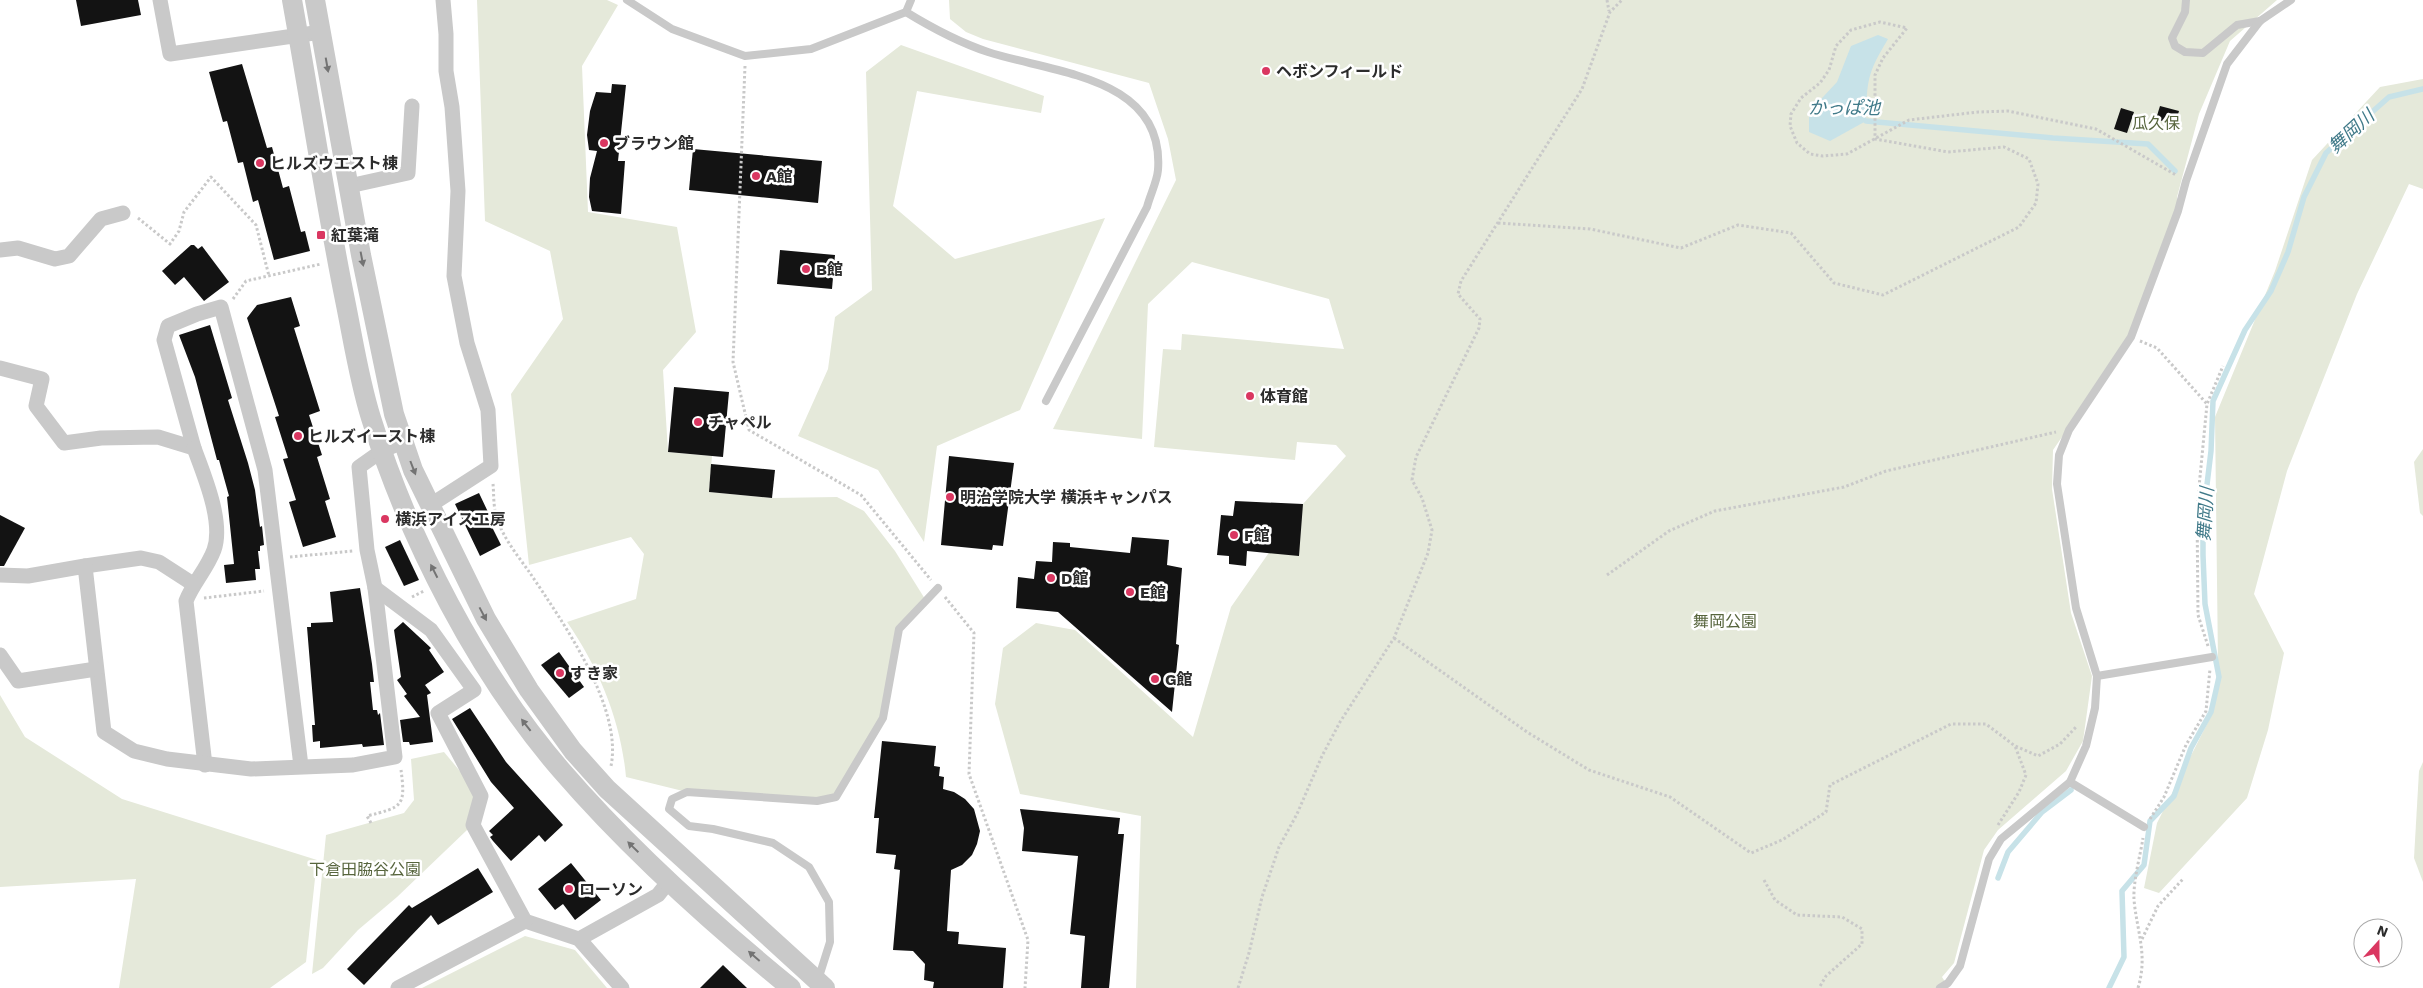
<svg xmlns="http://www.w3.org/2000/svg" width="2423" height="988" font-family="'Work Sans','Noto Sans JP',sans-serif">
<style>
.green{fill:#e5e9da}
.water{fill:#c7e2e8}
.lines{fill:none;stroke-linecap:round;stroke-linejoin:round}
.stream{stroke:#c7e2e8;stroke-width:5.5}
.building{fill:#131313}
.path{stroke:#c9c9c9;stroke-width:3;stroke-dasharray:2.5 2.5;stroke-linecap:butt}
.service{stroke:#c9c9c9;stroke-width:8}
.minor{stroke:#c9c9c9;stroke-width:15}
.tertiary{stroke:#c9c9c9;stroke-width:20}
.oneway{fill:#737373}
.poi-dot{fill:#da3761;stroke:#fff;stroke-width:2}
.labels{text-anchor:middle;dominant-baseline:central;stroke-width:5;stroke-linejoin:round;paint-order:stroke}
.poi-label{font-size:16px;font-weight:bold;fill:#2c2c2c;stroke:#fff;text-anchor:start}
.park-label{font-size:16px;fill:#57653d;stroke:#fff}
.water-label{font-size:18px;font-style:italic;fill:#407a89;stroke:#fff}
</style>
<rect width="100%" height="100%" fill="#fff"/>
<g class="green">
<path d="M 477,0 L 607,0 L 618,5 L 582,66 L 588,212 L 677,227 L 696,332 L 663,370 L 668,452 L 712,456 L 709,492 L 772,498 L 837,497 L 864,511 L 895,551 L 925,599 L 899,629 L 883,718 L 836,797 L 817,801 L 687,792 L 626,777 C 621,721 599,668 567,622 L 636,599 L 644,554 L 631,537 L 529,565 L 511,394 L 563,319 L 550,251 L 485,221 Z"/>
<path d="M 949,0 L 2277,0 L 2230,41 L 2199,114 L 2177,197 L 2178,211 L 2131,337 L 2053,450 L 2052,489 L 2071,613 L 2092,676 L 2083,741 L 2066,771 L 1998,830 L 1984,850 L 1954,963 L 1942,977 L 1949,988 L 1136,988 L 1141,816 L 1020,794 L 995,704 L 1003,648 L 1036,623 L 1075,630 L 1193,737 L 1231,607 L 1303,504 L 1346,456 L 1336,445 L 1297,442 L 1295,460 L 1154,447 L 1163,349 L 1181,350 L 1182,334 L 1344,349 L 1329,299 L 1192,262 L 1148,304 L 1142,439 L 1053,429 L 1176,180 L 1168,139 L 1149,83 L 983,39 L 966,32 L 950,19 Z"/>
<path d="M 901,45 L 1044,96 L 1041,113 L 917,91 L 893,206 L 955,259 L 1105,218 L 1020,410 L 937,446 L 924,542 L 878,470 L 798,436 L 828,369 L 835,317 L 872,290 L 866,72 Z"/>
<path d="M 2423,79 L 2423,189 L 2409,184 L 2357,294 L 2287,471 L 2254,594 L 2284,653 L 2268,730 L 2247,798 L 2159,893 L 2144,888 L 2157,823 L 2212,714 L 2218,663 L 2215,417 L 2275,271 L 2312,160 L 2380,87 Z"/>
<path d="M 2423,449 L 2423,516 L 2420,513 L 2414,462 Z"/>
<path d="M 0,695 L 25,737 L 122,799 L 317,860 L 306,962 L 270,988 L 119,988 L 136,879 L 0,887 Z"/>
<path d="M 444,752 L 464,776 L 475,796 L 467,830 L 397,897 L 358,930 L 323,968 L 312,974 L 326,835 L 404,813 L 414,800 L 411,759 Z"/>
<path d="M 2423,762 L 2423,882 L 2414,858 L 2419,771 Z"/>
<path d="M 525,936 L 575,950 L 607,988 L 422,988 Z"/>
</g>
<path class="water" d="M 1878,35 L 1888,39 C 1867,74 1867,80 1866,121 L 1830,141 L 1809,132 L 1809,112 L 1837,82 L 1851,46 Z"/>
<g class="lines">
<g class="stream">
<path d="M 1866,121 L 2053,138 L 2148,144 L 2175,171"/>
<path d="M 1998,878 L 2008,852 L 2042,812 L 2071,790"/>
<path d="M 2109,988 L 2124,957 L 2122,891 L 2144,865 L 2150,821 L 2174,796 L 2191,748 L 2211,712 L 2219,677 L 2205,604 L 2203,555 L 2203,518 L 2211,451 L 2213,401 L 2245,330 L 2271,291 L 2288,252 L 2304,197 L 2326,153 L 2389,97 L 2423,89"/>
</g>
</g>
<g class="building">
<path d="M 76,0 L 138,0 L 141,15 L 81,26 Z"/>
<path d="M 242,64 L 267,148 L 272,147 L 283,188 L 289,186 L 301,232 L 305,231 L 310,251 L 274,260 L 258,200 L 253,202 L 243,162 L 238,163 L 227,121 L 223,122 L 209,72 Z"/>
<path d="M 612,84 L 626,85 L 618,161 L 625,161 L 621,214 L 592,211 L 589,197 L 590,178 L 597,151 L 589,150 L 587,135 L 590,111 L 596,92 L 611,93 Z"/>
<path d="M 2160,106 L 2179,111 L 2175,125 L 2156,119 Z"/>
<path d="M 2121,108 L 2134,112 L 2127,133 L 2114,129 Z"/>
<path d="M 693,149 L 822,161 L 818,203 L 689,190 Z"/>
<path d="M 191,245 L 194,245 L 198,249 L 202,246 L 229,282 L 204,301 L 184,277 L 175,285 L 162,271 Z"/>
<path d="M 780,250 L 835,255 L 832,289 L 777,284 Z"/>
<path d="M 291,297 L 300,326 L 294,328 L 320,411 L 309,415 L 322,455 L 317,457 L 330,499 L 325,501 L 336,537 L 303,547 L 289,502 L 296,500 L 283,459 L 288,458 L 275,417 L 279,416 L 247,318 L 257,305 Z"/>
<path d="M 210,325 L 232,398 L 228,400 L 248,463 L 255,490 L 260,527 L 262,526 L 264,545 L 260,546 L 260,551 L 258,551 L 260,569 L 255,569 L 256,580 L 226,583 L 224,565 L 234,564 L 227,497 L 229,496 L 219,460 L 217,460 L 195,377 L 179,335 Z"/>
<path d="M 674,387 L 729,392 L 723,457 L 668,452 Z"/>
<path d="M 949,456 L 1014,463 L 1003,546 L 993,545 L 992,550 L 941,545 Z"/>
<path d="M 711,464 L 775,470 L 772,498 L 709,492 Z"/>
<path d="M 479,493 L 488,512 L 485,513 L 501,545 L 480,556 L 455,504 Z"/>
<path d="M 1235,501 L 1303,504 L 1299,556 L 1247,551 L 1246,566 L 1229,564 L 1229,556 L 1217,555 L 1221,515 L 1233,516 Z"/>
<path d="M 0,515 L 25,528 L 4,566 L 0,566 Z"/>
<path d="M 1132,537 L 1169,540 L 1167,565 L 1182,568 L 1176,644 L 1179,645 L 1172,712 L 1058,612 L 1016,608 L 1018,577 L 1034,579 L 1036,561 L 1052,562 L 1053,542 L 1070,543 L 1070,547 L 1130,553 Z"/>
<path d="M 400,540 L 419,580 L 404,586 L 385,547 Z"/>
<path d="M 360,588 L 372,664 L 374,682 L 370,682 L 373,710 L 377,710 L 378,715 L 380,713 L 384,745 L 363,747 L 362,744 L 320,748 L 320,741 L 313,742 L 312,725 L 315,725 L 307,627 L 311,627 L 311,623 L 333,622 L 330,592 Z"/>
<path d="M 403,622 L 431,648 L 429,650 L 444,672 L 425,685 L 431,693 L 427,695 L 433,742 L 410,745 L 409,742 L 403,742 L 400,720 L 420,717 L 404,696 L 407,694 L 397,680 L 401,677 L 394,630 Z"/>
<path d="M 559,652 L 584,687 L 569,698 L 541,665 Z"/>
<path d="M 470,708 L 506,762 L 563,825 L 545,842 L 539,835 L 511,861 L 493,841 L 490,837 L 493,835 L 489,831 L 514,808 L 491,782 L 452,719 Z"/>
<path d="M 882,741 L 936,746 L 934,766 L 940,767 L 939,776 L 944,777 L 943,789 L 954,792 L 965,799 L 974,809 L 980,831 L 977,844 L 972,855 L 962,865 L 951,870 L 947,931 L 959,932 L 958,944 L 1006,948 L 1003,988 L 933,988 L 934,982 L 924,980 L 925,964 L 913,951 L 893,950 L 900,870 L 894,869 L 896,855 L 876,853 L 879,818 L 874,818 Z"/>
<path d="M 1020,809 L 1120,818 L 1118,834 L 1124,834 L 1109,988 L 1081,988 L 1085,936 L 1070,934 L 1078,856 L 1022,851 L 1024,828 Z"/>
<path d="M 571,863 L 601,900 L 575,920 L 563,904 L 555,910 L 538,889 Z"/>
<path d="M 478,868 L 493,892 L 438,925 L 431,915 L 364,985 L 347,969 L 409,905 L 412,908 Z"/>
<path d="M 723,965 L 747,988 L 700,988 Z"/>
</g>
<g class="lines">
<g class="path">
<path d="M 1607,0 L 1609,11"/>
<path d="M 745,66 L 733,362 L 749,430 L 861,495 L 931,580"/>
<path d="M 138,218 L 170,244 L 179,231 L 184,212 L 211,177 L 256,225 L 269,276"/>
<path d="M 1498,223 L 1590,229 L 1681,248 L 1738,225 L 1791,233 L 1834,283 L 1883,295 L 2019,227 L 2036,203 L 2038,184 L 2029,159 L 2004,147 L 1948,152 L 1875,139 L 1875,75 L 1883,58 L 1907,28 L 1880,22 L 1851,30 L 1836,46 L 1829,70 L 1820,83 L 1801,98 L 1791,114 L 1790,126 L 1797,143 L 1810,154 L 1823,156 L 1847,154 L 1909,120 L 1978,112 L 2008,111 L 2096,129 L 2176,175"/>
<path d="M 233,299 L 246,281 L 321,264"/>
<path d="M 2140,341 L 2157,348 L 2207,404"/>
<path d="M 493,484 C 494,494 493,507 497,518 C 503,538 518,556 530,573 C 562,621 623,707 611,766"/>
<path d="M 290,557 L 353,551"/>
<path d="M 1607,575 L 1669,531 L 1715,511 L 1844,487 L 1886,471 L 2056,432"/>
<path d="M 412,597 L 424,591"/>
<path d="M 945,597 L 974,633 L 969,774 L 1028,940 L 1025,988"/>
<path d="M 204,598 L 264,591"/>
<path d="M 1394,638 L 1527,732 L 1589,770 L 1670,797 L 1751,853 L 1782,840 L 1826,812 L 1830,785 L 1951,724 L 1986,724 L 2015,746 L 2038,756 L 2060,744 L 2077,726"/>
<path d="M 2208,646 L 2198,615 L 2197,508 L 2207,404 L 2223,366"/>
<path d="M 2150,819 L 2164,797 L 2186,745 L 2206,711 L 2210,669"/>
<path d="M 371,823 L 367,816 C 402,807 406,807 401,770"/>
<path d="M 1998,825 L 2019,792 L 2026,775 L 2015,746"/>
<path d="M 1764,880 L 1775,900 L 1797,915 L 1842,917 L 1862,929 L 1862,944 L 1826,976 L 1819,988"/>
<path d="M 2142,939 L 2158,906 L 2183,879"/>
<path d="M 1238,988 L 1249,953 L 1262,897 L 1279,847 L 1297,814 L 1322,756 L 1340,722 L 1394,638 L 1428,553 L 1432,530 L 1422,498 L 1412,480 L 1416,457 L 1479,328 L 1480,319 L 1458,294 L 1461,281 L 1582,89 L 1610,12 L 1622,0"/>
<path d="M 2138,988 C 2148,955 2137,932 2134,900 C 2133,881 2140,857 2143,838"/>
</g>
<g class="service">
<path d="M 627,0 L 672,29 L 745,56 L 811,49 L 906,12 L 911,0"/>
<path d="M 2186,0 L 2185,12 L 2172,38 L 2175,46 L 2185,52 L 2203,53 L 2237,25 L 2260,21"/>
<path d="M 906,12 C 932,28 958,42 988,52 C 1052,73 1165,76 1158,170 C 1157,182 1150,195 1147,207 L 1046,401"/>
<path d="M 2097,676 L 2212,657"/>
<path d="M 2070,782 L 2144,827"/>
<path d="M 818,980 L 830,942 L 829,902 L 809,867 L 773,843 L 713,829 L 689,826 L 669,809 L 672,799 L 687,792 L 817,801 L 836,797 L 883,718 L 899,629 L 938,588"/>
<path d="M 1940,988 L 1948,983 L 1960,966 L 1989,859 L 2001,839 L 2070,782 L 2086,746 L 2095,708 L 2097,676 L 2076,608 L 2057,484 L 2059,455 L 2069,430 L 2131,337 L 2178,211 L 2186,181 L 2227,64 L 2260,21 L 2291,0"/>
</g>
<g class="minor">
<path d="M 160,0 L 170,54 L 321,32"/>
<path d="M 349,186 L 408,173 L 412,106"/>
<path d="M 0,250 L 18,248 L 55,259 L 69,256 L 101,219 L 123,213"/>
<path d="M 0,368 L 42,379 L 36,406 L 64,443 L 101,438 L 158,437 L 194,448 L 164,340 L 168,326 L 197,314 L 221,307 L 265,470 L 301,766"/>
<path d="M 194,448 C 204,475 224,522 214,550 C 207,569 193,583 186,601 L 205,765"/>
<path d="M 429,506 L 491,466 L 488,410 L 467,343 L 454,276 L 458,191 L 452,107 L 446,71 L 446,34 L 443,0"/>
<path d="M 85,566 L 141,558 L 159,562 L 193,584"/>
<path d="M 0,575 L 28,576 L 85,566 L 104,732 L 134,751 L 167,759 L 251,769 L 353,765 L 395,757 L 375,588 L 367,550 L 359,467 L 383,450 L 403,442"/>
<path d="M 375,588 L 431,630 L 474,690 L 438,713 L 481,796 L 473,825 L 525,921 L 579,939 L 622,988"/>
<path d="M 0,655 L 18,681 L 96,669"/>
<path d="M 579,939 L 658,895 L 669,881"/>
<path d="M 398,988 L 525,921"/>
</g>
<g class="tertiary">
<path d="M 292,0 C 310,100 325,201 345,300 C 353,339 359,380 371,418 C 409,540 478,674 561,770 C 630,850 709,921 791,988"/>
<path d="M 315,0 L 361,255 L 394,414 L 413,470 L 486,619 L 529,690 L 573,751 L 607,789 L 825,988"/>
</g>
</g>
<defs><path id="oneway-solid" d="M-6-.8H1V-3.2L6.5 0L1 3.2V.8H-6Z" transform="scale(1.25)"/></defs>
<g class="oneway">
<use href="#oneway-solid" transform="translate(327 65) rotate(80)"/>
<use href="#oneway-solid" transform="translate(362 259) rotate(79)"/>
<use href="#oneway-solid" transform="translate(413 468) rotate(69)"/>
<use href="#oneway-solid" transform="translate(434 571) rotate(-117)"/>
<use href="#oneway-solid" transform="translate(483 614) rotate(62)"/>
<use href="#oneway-solid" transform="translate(526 725) rotate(-128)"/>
<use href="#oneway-solid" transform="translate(633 847) rotate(-136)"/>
<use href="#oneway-solid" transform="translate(754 956) rotate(-139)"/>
</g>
<g class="poi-dot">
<circle cx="1266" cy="71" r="5"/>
<circle cx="604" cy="143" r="5"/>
<circle cx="260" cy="163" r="5"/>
<circle cx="756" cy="176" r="5"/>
<rect x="316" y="230" width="10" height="10" rx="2.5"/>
<circle cx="806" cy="269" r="5"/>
<circle cx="1250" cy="396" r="5"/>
<circle cx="698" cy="422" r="5"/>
<circle cx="298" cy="436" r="5"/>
<circle cx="950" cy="497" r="5"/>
<circle cx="385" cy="519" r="5"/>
<circle cx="1234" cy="535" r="5"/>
<circle cx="1051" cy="578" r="5"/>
<circle cx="1130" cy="592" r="5"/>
<circle cx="560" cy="673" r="5"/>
<circle cx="1155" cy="679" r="5"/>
<circle cx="569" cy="889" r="5"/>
</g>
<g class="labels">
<g class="poi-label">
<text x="1276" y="71">ヘボンフィールド</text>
<text x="614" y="143">ブラウン館</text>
<text x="270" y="163">ヒルズウエスト棟</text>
<text x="766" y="176">A館</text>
<text x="331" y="235">紅葉滝</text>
<text x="816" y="269">B館</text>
<text x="1260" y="396">体育館</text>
<text x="708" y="422">チャペル</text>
<text x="308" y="436">ヒルズイースト棟</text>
<text x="960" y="497">明治学院大学 横浜キャンパス</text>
<text x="395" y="519">横浜アイス工房</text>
<text x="1244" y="535">F館</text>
<text x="1061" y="578">D館</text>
<text x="1140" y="592">E館</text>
<text x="570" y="673">すき家</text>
<text x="1165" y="679">G館</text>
<text x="579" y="889">ローソン</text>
</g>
<g class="park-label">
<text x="2156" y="123">瓜久保</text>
<text x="1725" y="621">舞岡公園</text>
<text x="365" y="869">下倉田脇谷公園</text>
</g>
<g class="water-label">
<text x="1844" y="107">かっぱ池</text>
<text transform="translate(2351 131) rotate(-42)">舞岡川</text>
<text transform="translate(2205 514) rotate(-86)">舞岡川</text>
</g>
</g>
<g transform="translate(2378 943) rotate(21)"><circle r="24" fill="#ffffff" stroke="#ababab"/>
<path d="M0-4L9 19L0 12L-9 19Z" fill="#da3761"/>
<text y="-8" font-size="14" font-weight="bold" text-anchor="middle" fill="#2c2c2c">N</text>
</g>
</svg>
